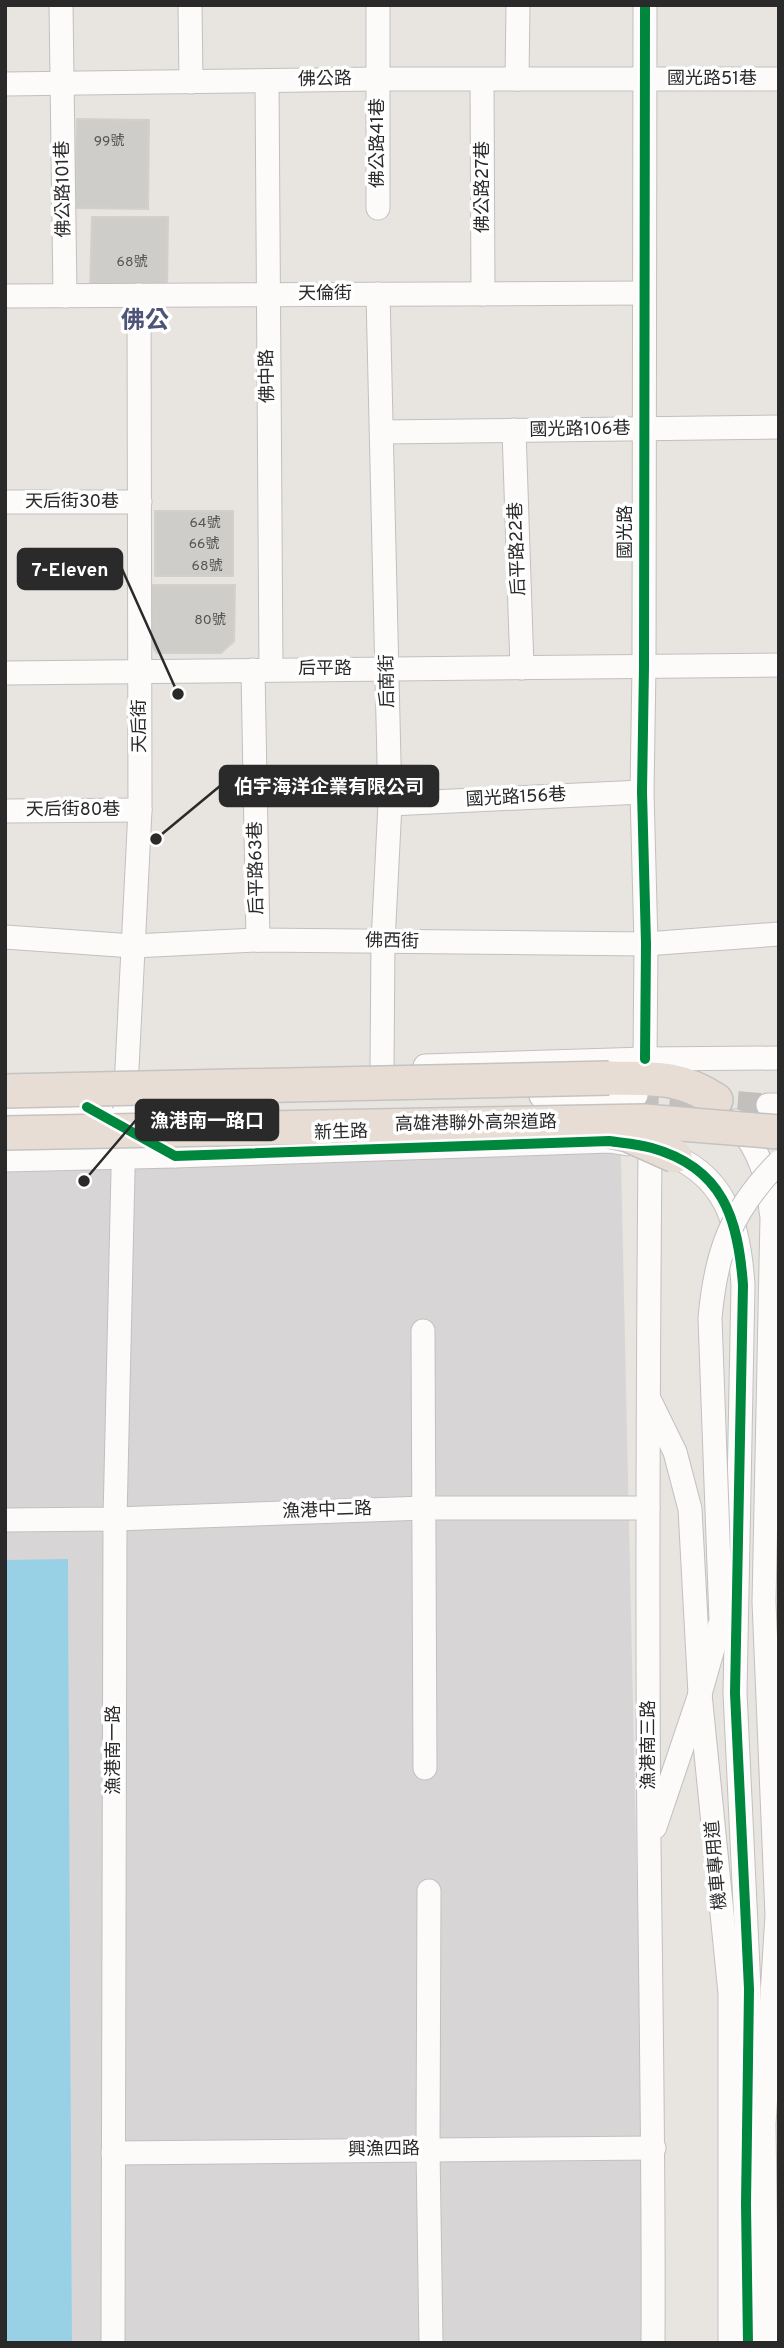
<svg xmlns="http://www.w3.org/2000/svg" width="784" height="2348" font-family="Overpass,'Noto Sans TC',sans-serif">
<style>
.industrial{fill:#d8d5d7}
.water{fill:#98d0e5}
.building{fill:#cfcdca;stroke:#d3d0cc;stroke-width:2}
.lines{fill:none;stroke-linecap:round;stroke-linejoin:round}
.minor-tunnel{stroke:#c2bfbc;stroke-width:23;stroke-dasharray:23 11;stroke-linecap:butt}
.minor-casing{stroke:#c1c0c1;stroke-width:25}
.highway-casing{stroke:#c4c3c1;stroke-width:36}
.minor{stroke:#fcfbfa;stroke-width:23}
.highway{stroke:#e8ddd4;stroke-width:33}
.minor-bridge-casing{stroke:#c1c0c1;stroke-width:25;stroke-linecap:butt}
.highway-bridge-casing{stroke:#c4c3c1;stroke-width:36;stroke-linecap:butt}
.minor-bridge{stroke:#fcfbfa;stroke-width:23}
.highway-bridge{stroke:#e8ddd4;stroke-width:33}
.cycleway-casing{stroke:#fff;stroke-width:15}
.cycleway{stroke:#00873e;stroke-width:10}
.labels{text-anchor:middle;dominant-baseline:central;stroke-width:7;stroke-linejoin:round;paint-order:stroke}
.number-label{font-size:14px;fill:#545453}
.street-label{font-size:18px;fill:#2a2a2a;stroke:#fff}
.district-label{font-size:24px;font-weight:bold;fill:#4d5478;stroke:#fff}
.leader{fill:none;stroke:#2a2a2a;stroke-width:2.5}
.callout-dot{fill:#2a2a2a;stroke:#fff;stroke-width:2.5}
.callout{fill:#2a2a2a;stroke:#2a2a2a;stroke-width:2.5}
.callout-label{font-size:19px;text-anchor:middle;font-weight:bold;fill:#fff}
</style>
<rect width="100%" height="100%" fill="#e8e4e0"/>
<path class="industrial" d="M 620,1115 L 647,2343 L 72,2343 L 68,1560 L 5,1560 L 5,1127 Z"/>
<path class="water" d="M 68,1559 L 72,2343 L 5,2343 L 5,1560 Z"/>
<g class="building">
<path d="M 77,119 L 149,120 L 148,209 L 75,208 Z"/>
<path d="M 92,217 L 168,217 L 167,291 L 90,290 Z"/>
<rect x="155" y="511" width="78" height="65"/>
<path d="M 149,585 L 235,585 L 234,641 L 221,653 L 157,653 L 149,642 Z"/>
</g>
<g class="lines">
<path class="minor-tunnel" d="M 636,1095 L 768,1105"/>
<g class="minor-casing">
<g id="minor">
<path d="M 61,5 L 65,296"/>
<path d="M 190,5 L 191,82"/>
<path d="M 517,79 L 518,5"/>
<path d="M 482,80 L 483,294"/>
<path d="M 267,81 L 271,670"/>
<path d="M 5,84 L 378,79 L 779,79"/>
<path d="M 378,208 L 378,5"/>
<path d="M 378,294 L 390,804 L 383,942 L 382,1069"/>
<path d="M 5,296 L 644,293"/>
<path d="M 514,430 L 522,668"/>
<path d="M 382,432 L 779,427"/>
<path d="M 5,502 L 140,502"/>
<path d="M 253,670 L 258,940"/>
<path d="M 5,673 L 779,665"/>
<path d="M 390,804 L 642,792"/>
<path d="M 5,811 L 140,810"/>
<path d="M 5,937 L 133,946 L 258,940 L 646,944 L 779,934"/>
<path d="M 645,1059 L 680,1074"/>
<path d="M 645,1059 L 646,944 L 642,792 L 644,667 L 645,5"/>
<path d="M 425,1066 L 645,1059 L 779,1058"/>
<path d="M 541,1096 L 636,1095"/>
<path d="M 768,1105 L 779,1105"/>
<path d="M 5,1107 L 87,1107 L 101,1105"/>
<path d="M 87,1107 L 175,1156 L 609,1141 L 628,1144"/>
<path d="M 735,1121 C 763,1155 766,1175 772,1217 L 764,1602 L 777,1915 L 764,2124 L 767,2343"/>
<path d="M 650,1148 C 648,1380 647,1612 649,1844 C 651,2011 654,2177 653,2343"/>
<path d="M 661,1151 C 726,1173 739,1223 743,1285 L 735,1693 L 749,1989 L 746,2204 L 748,2343"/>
<path d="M 5,1160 L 174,1156"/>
<path d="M 423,1331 L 425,1768"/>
<path d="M 651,1403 L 675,1452 L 690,1509 L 700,1694 L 730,1993 L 730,2343"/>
<path d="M 5,1520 L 115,1519 L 425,1508 L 648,1508"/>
<path d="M 655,1827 L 700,1694 L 721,1620"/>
<path d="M 429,1891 L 428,2150 L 431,2343"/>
<path d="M 113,2153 L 654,2148"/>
<path d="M 113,2343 L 115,1519 L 124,1128 L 140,810 L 139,295"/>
</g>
</g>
<g class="highway-casing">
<path id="highway" d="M 609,1078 C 652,1079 678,1075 716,1100"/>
</g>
<use href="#minor" class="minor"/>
<use href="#highway" class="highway"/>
<g class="minor-bridge-casing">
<path id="minor-bridge" d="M 721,1620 L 710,1318 C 716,1251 731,1211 779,1162"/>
</g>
<g class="highway-bridge-casing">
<g id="highway-bridge">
<path d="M 5,1091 L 609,1078"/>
<path d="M 609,1131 L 628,1135 L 675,1156"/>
<path d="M 5,1133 L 644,1121 L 779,1132"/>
</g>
</g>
<use href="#minor-bridge" class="minor-bridge"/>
<use href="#highway-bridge" class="highway-bridge"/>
<g class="cycleway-casing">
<g id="cycleway">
<path d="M 645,1059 L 646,944 L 642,792 L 644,667 L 645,5"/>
<path d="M 87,1107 L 175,1156 L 609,1141 C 623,1143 638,1144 652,1148 C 723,1168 738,1218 743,1285 L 735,1693 L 749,1989 L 746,2204 L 748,2343"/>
</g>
</g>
<use href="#cycleway" class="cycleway"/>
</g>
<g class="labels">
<g class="number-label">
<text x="109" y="141">99號</text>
<text x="132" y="262">68號</text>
<text x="205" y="523">64號</text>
<text x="204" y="544">66號</text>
<text x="207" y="566">68號</text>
<text x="210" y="620">80號</text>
</g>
<g class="street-label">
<text x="712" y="79">國光路51巷</text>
<text transform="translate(325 80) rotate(-1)">佛公路</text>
<text transform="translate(378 143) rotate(-90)">佛公路41巷</text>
<text transform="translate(483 187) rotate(-90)">佛公路27巷</text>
<text transform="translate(64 189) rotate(-91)">佛公路101巷</text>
<text x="325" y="294">天倫街</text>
<text transform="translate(268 376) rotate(-91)">佛中路</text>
<text transform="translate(580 430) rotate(-1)">國光路106巷</text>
<text x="72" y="502">天后街30巷</text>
<text transform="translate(626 532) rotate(-90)">國光路</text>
<text transform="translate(518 549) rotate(-92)">后平路22巷</text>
<text x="325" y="669">后平路</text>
<text transform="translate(388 681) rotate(-91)">后南街</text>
<text transform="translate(140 726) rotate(-90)">天后街</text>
<text transform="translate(516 798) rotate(-3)">國光路156巷</text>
<text x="73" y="810">天后街80巷</text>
<text transform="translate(257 868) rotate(-91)">后平路63巷</text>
<text transform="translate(392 942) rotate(1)">佛西街</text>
<text transform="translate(476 1124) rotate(-1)">高雄港聯外高架道路</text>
<text transform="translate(341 1133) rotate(-2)">新生路</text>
<text transform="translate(327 1511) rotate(-2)">漁港中二路</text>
<text transform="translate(649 1745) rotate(-90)">漁港南三路</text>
<text transform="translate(114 1750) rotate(-90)">漁港南一路</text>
<text transform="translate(717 1865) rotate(-95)">機車專用道</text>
<text transform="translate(384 2150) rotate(-1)">興漁四路</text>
</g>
<g class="district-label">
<text x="145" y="322">佛公</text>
</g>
</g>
<path class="leader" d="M178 694L122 569M156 839L220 786M84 1181L136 1120"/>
<g class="callout-dot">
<circle cx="178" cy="694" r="7"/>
<circle cx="156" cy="839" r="7"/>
<circle cx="84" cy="1181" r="7"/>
</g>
<g class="callout">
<rect x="18" y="549" width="104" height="40" rx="7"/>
<rect x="220" y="766" width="218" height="40" rx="7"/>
<rect x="136" y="1100" width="142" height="40" rx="7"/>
</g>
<g class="callout-label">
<text x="70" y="576">7-Eleven</text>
<text x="329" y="793">伯宇海洋企業有限公司</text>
<text x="207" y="1127">漁港南一路口</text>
</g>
<rect width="784" height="2348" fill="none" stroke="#2a2a2a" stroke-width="14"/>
</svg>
